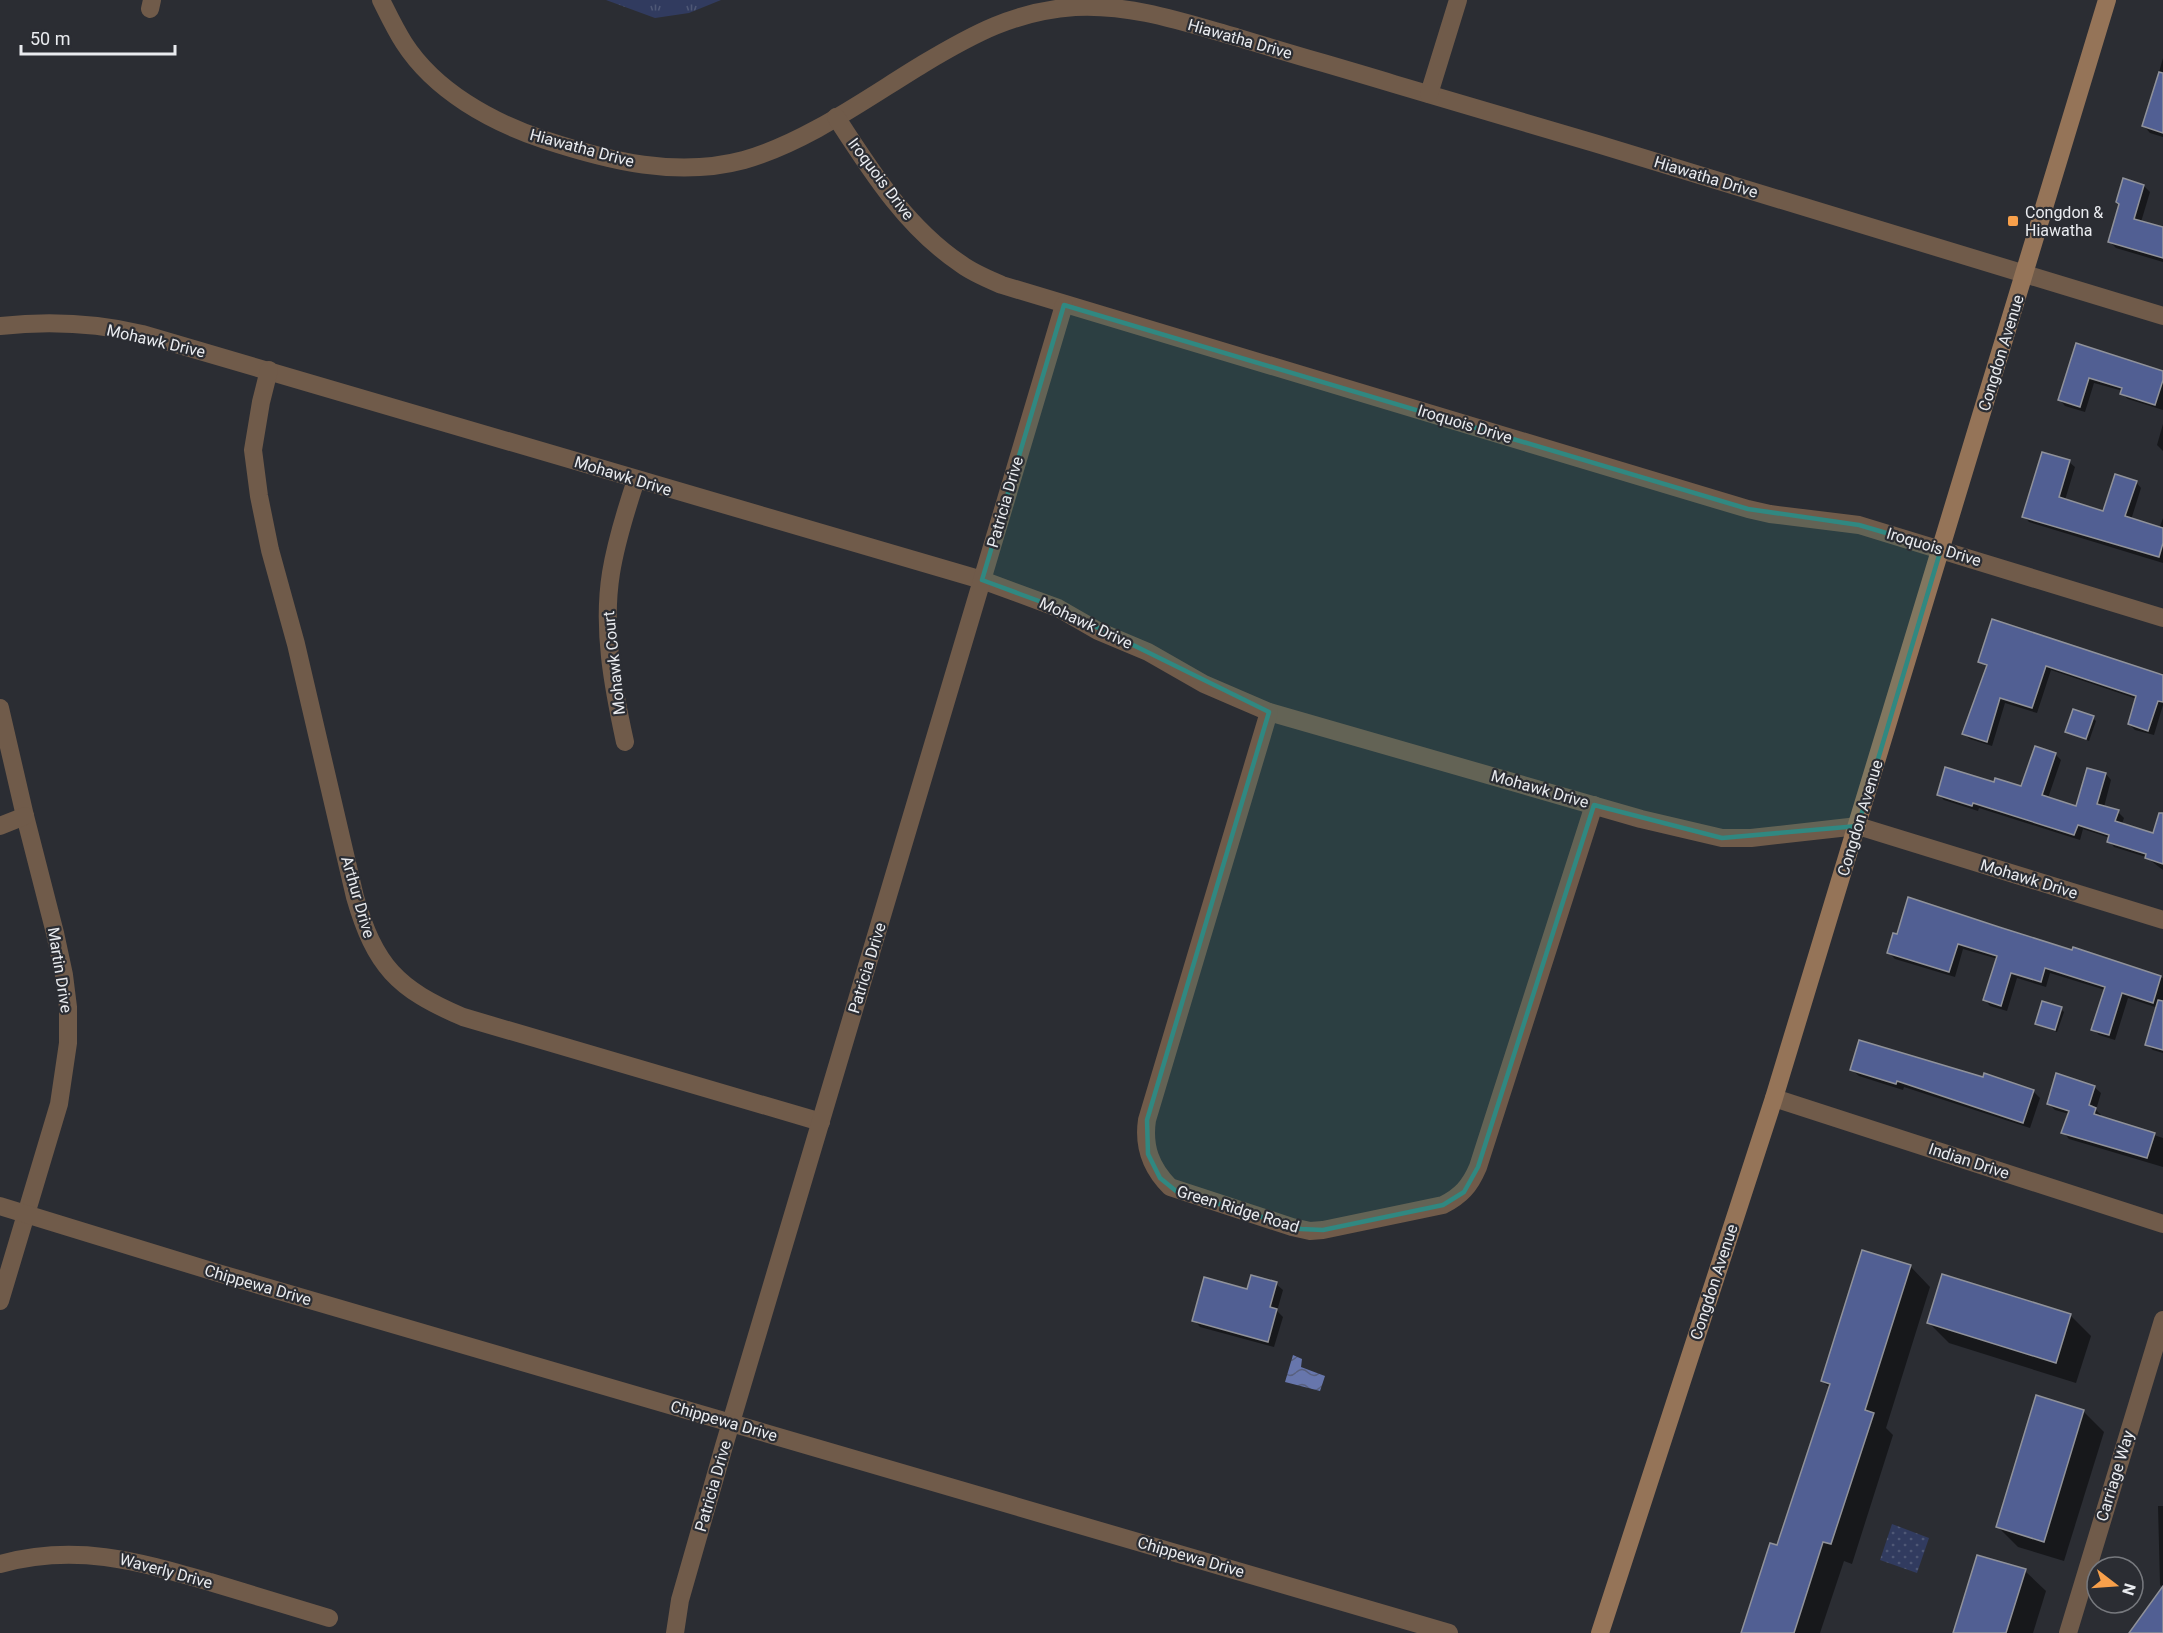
<svg xmlns="http://www.w3.org/2000/svg" width="2163" height="1633" font-family="Roboto,sans-serif">
<style>
.grass{fill:url(#grass-tufts)}
.park{fill:url(#park-dots)}
.water{fill:url(#water-waves)}
.shadow{fill:#0007}
.building{fill:#515f93;stroke:#90929a;stroke-width:1.5}
.lines{fill:none;stroke-linecap:round;stroke-linejoin:round}
.street{stroke:#705b4a;stroke-width:18}
.secondary{stroke:#957458;stroke-width:18}
.marked{fill:#308881;fill-opacity:0.2;stroke:#308881;stroke-width:4.5;stroke-linejoin:round}
.poi-dot{fill:#f8a04b;stroke:#2b2d33;stroke-width:2}
.labels{text-anchor:middle;dominant-baseline:central;stroke-width:4.5;stroke-linejoin:round;paint-order:stroke}
.street-label{font-size:16px;fill:#e9ebef;stroke:#2b2d33}
.poi-label{font-size:16px;fill:#e9ebef;stroke:#2b2d33;text-anchor:start}
</style>
<defs>
<pattern id="grass-tufts" width="24" height="20" patternUnits="userSpaceOnUse" patternTransform="scale(1.5)"><rect width="24" height="20" fill="#313b5f"/><path d="M3 7l-1-3M5 7V3M7 7l1-3M15 17l-1-3M17 17v-4M19 17l1-3" fill="none" stroke="#4f5876"/></pattern>
<pattern id="park-dots" width="8" height="8" patternUnits="userSpaceOnUse" patternTransform="scale(1.5)"><rect width="8" height="8" fill="#313b5f"/><path d="M2 2h.1M6 6h.1" fill="none" stroke="#4f5876" stroke-width="1.8" stroke-linecap="round"/></pattern>
<pattern id="water-waves" width="16" height="10" patternUnits="userSpaceOnUse" patternTransform="scale(1.5)"><rect width="16" height="10" fill="#6776ac"/><path d="M0 5q4-4 8 0t8 0" fill="none" stroke="#58607f"/></pattern>
</defs>
<rect width="100%" height="100%" fill="#2b2d33"/>
<path class="grass" d="M 606,0 L 721,0 L 689,13 L 655,18 Z"/>
<path class="park" d="M 1892,1524 L 1929,1538 L 1917,1573 L 1880,1560 Z"/>
<path class="water" d="M 1293,1355 L 1302,1359 L 1301,1367 L 1325,1376 L 1320,1391 L 1285,1382 Z"/>
<g class="shadow">
<path d="M 2163,58 L 2163,137 L 2150,133 L 2144,126 Z"/>
<path d="M 2144,186 L 2150,192 L 2141,222 L 2163,228 L 2163,262 L 2116,248 L 2109,241 Z"/>
<path d="M 2077,345 L 2163,372 L 2163,410 L 2128,399 L 2122,394 L 2123,391 L 2094,383 L 2085,412 L 2065,406 L 2060,400 Z"/>
<path d="M 2163,424 L 2163,451 L 2157,445 Z"/>
<path d="M 2069,462 L 2075,467 L 2065,500 L 2104,513 L 2136,482 L 2141,488 L 2131,520 L 2159,529 L 2163,518 L 2163,563 L 2029,522 L 2024,516 Z"/>
<path d="M 1993,621 L 2160,676 L 2160,673 L 2163,674 L 2163,705 L 2154,735 L 2135,730 L 2129,724 L 2137,699 L 2051,670 L 2037,713 L 2005,703 L 1992,746 L 1970,739 L 1964,734 L 1988,668 L 1980,661 Z"/>
<path d="M 2093,718 L 2096,721 L 2089,741 L 2066,731 Z"/>
<path d="M 2055,754 L 2061,760 L 2048,798 L 2077,807 L 2106,774 L 2111,780 L 2104,807 L 2118,812 L 2124,818 L 2122,824 L 2154,835 L 2163,832 L 2163,870 L 2146,857 L 2114,847 L 2109,841 L 2110,838 L 2083,829 L 2080,840 L 1979,808 L 1978,811 L 1944,800 L 1938,794 L 1995,784 L 2022,788 Z"/>
<path d="M 1999,929 L 2106,959 L 2163,978 L 2163,1053 L 2153,1050 L 2147,1045 L 2158,1008 L 2128,998 L 2115,1040 L 2099,1035 L 2093,1029 L 2105,990 L 2050,973 L 2046,987 L 2017,978 L 2007,1011 L 1990,1006 L 1985,1000 L 1998,959 L 1963,949 L 1955,977 L 1895,959 L 1889,953 Z"/>
<path d="M 2061,1009 L 2064,1012 L 2057,1032 L 2040,1026 L 2037,1024 Z"/>
<path d="M 1852,1070 L 1984,1079 L 2033,1091 L 2040,1098 L 2030,1128 L 1904,1087 L 1903,1090 L 1859,1076 Z"/>
<path d="M 2094,1087 L 2101,1093 L 2096,1110 L 2101,1115 L 2101,1118 L 2163,1138 L 2163,1167 L 2069,1139 L 2063,1132 L 2069,1114 L 2055,1110 L 2048,1103 Z"/>
<path d="M 1910,1266 L 1930,1287 L 1886,1428 L 1893,1435 L 1852,1564 L 1844,1561 L 1820,1633 L 1742,1633 L 1778,1547 L 1830,1388 L 1822,1381 Z"/>
<path d="M 1276,1284 L 1283,1290 L 1277,1311 L 1283,1317 L 1274,1347 L 1200,1327 L 1194,1320 L 1248,1291 Z"/>
<path d="M 2070,1315 L 2091,1336 L 2076,1383 L 1949,1343 L 1928,1322 Z"/>
<path d="M 2083,1411 L 2104,1432 L 2064,1561 L 2018,1547 L 1998,1527 Z"/>
<path d="M 2158,1506 L 2163,1506 L 2163,1588 L 2160,1585 Z"/>
<path d="M 2025,1571 L 2046,1591 L 2033,1633 L 1955,1633 Z"/>
</g>
<g class="building">
<path d="M 2159,72 L 2163,73 L 2163,133 L 2142,126 Z"/>
<path d="M 2123,178 L 2144,185 L 2134,219 L 2163,227 L 2163,258 L 2108,242 L 2119,204 L 2116,202 Z"/>
<path d="M 2076,343 L 2163,371 L 2163,380 L 2155,405 L 2120,394 L 2122,388 L 2089,378 L 2080,407 L 2058,400 Z"/>
<path d="M 2042,452 L 2070,460 L 2059,497 L 2103,511 L 2115,474 L 2137,481 L 2125,516 L 2163,528 L 2163,543 L 2159,557 L 2022,517 Z"/>
<path d="M 1992,619 L 2163,675 L 2163,702 L 2158,701 L 2148,731 L 2128,724 L 2136,696 L 2046,666 L 2032,708 L 2000,698 L 1987,742 L 1962,734 L 1987,665 L 1978,662 Z"/>
<path d="M 2073,709 L 2094,716 L 2086,739 L 2065,732 Z"/>
<path d="M 2035,746 L 2056,753 L 2042,795 L 2076,806 L 2087,768 L 2106,773 L 2097,804 L 2119,810 L 2115,821 L 2153,833 L 2159,813 L 2163,813 L 2163,864 L 2145,858 L 2146,854 L 2107,842 L 2109,835 L 2078,825 L 2074,835 L 1973,803 L 1972,806 L 1937,795 L 1945,767 L 1994,782 L 1995,778 L 2021,786 Z"/>
<path d="M 1908,897 L 1999,927 L 2072,950 L 2073,947 L 2161,976 L 2153,1003 L 2122,993 L 2109,1035 L 2091,1030 L 2105,987 L 2045,968 L 2041,982 L 2011,973 L 2001,1006 L 1983,1000 L 1997,956 L 1958,944 L 1949,972 L 1887,953 L 1893,933 L 1897,934 Z"/>
<path d="M 2158,1000 L 2163,1001 L 2163,1050 L 2145,1045 Z"/>
<path d="M 2042,1001 L 2062,1007 L 2055,1030 L 2035,1024 Z"/>
<path d="M 1859,1040 L 1983,1077 L 1984,1073 L 2034,1090 L 2023,1123 L 1897,1081 L 1896,1084 L 1850,1070 Z"/>
<path d="M 2056,1073 L 2095,1086 L 2089,1105 L 2096,1108 L 2094,1114 L 2155,1133 L 2147,1158 L 2061,1133 L 2069,1111 L 2047,1104 Z"/>
<path d="M 1862,1250 L 1911,1265 L 1865,1410 L 1874,1413 L 1831,1544 L 1823,1542 L 1794,1633 L 1741,1633 L 1770,1543 L 1777,1545 L 1830,1384 L 1821,1381 Z"/>
<path d="M 1942,1274 L 2071,1314 L 2056,1363 L 1927,1323 Z"/>
<path d="M 1251,1275 L 1277,1282 L 1270,1307 L 1277,1309 L 1268,1342 L 1192,1321 L 1204,1277 L 1247,1289 Z"/>
<path d="M 2036,1395 L 2084,1410 L 2044,1542 L 1996,1527 Z"/>
<path d="M 1977,1555 L 2026,1569 L 2006,1633 L 1953,1633 Z"/>
<path d="M 2163,1586 L 2163,1633 L 2129,1633 Z"/>
</g>
<g class="lines">
<g class="street">
<path d="M 381,0 C 388,14 395,29 404,43 C 435,91 491,122 545,140 C 609,161 677,178 744,160 C 807,142 867,98 923,64 C 973,34 1015,11 1075,7 C 1131,4 1183,22 1236,37 C 1288,53 1341,68 1394,84 C 1651,159 1907,237 2163,316"/>
<path d="M 150,9 L 152,0"/>
<path d="M 1429,94 L 1458,0"/>
<path d="M 836,117 C 871,171 906,227 961,264 C 973,273 988,279 1002,285 L 1748,509 L 1770,514 L 1859,525 L 2163,618"/>
<path d="M 0,326 C 47,321 96,323 142,334 L 982,580 L 1058,608 L 1098,631 L 1148,652 L 1204,684 L 1269,712 L 1641,819 L 1722,838 L 1751,838 L 1858,826 L 2163,920"/>
<path d="M 269,370 L 261,402 L 253,450 L 259,496 L 270,550 L 296,644 L 355,897 C 375,966 397,989 463,1017 L 821,1122"/>
<path d="M 0,708 L 25,816 L 55,933 L 64,975 L 68,1007 L 68,1043 L 59,1104 L 0,1301"/>
<path d="M 1269,712 L 1147,1120 C 1143,1147 1151,1168 1170,1187 L 1292,1227 L 1310,1231 L 1323,1230 L 1443,1205 C 1461,1196 1470,1186 1478,1167 L 1594,805"/>
<path d="M 625,742 C 613,687 602,629 611,573 C 616,542 626,510 636,480"/>
<path d="M 0,826 L 25,816"/>
<path d="M 1774,1098 L 2163,1224"/>
<path d="M 0,1206 L 218,1273 L 1449,1633"/>
<path d="M 0,1564 C 76,1543 137,1561 210,1582 C 250,1594 289,1606 329,1618"/>
<path d="M 675,1633 L 680,1600 L 724,1446 L 1064,305"/>
<path d="M 2068,1633 L 2163,1320"/>
</g>
<path class="secondary" d="M 1600,1633 L 1774,1098 L 2107,0"/>
</g>
<path class="marked" d="M 1064,305 L 1748,509 L 1859,525 L 1941,549 L 1858,826 L 1722,838 L 1594,805 L 1478,1167 L 1464,1192 L 1443,1205 L 1323,1230 L 1301,1229 L 1176,1191 L 1160,1178 L 1148,1154 L 1147,1120 L 1269,712 L 1058,608 L 982,580 Z"/>
<rect class="poi-dot" x="2007" y="215" width="12" height="12" rx="3"/>
<g class="labels">
<g class="street-label">
<text transform="translate(1240 39) rotate(16)">Hiawatha Drive</text>
<text transform="translate(582 148) rotate(15)">Hiawatha Drive</text>
<text transform="translate(1706 177) rotate(17)">Hiawatha Drive</text>
<text transform="translate(881 179) rotate(53)">Iroquois Drive</text>
<text transform="translate(156 341) rotate(13)">Mohawk Drive</text>
<text transform="translate(2001 353) rotate(-73)">Congdon Avenue</text>
<text transform="translate(1465 424) rotate(17)">Iroquois Drive</text>
<text transform="translate(623 476) rotate(17)">Mohawk Drive</text>
<text transform="translate(1005 502) rotate(-74)">Patricia Drive</text>
<text transform="translate(1934 547) rotate(17)">Iroquois Drive</text>
<text transform="translate(1086 623) rotate(25)">Mohawk Drive</text>
<text transform="translate(614 663) rotate(-96)">Mohawk Court</text>
<text transform="translate(1540 789) rotate(16)">Mohawk Drive</text>
<text transform="translate(1860 818) rotate(-73)">Congdon Avenue</text>
<text transform="translate(2029 879) rotate(17)">Mohawk Drive</text>
<text transform="translate(358 897) rotate(74)">Arthur Drive</text>
<text transform="translate(867 968) rotate(-73)">Patricia Drive</text>
<text transform="translate(60 970) rotate(81)">Martin Drive</text>
<text transform="translate(1969 1161) rotate(18)">Indian Drive</text>
<text transform="translate(1238 1209) rotate(17)">Green Ridge Road</text>
<text transform="translate(1714 1282) rotate(-72)">Congdon Avenue</text>
<text transform="translate(258 1285) rotate(16)">Chippewa Drive</text>
<text transform="translate(724 1421) rotate(16)">Chippewa Drive</text>
<text transform="translate(2115 1476) rotate(-73)">Carriage Way</text>
<text transform="translate(713 1486) rotate(-74)">Patricia Drive</text>
<text transform="translate(1191 1557) rotate(16)">Chippewa Drive</text>
<text transform="translate(166 1571) rotate(15)">Waverly Drive</text>
</g>
<g class="poi-label">
<text x="2025" y="212">Congdon &amp;<tspan x="2025" dy="18">Hiawatha</tspan></text>
</g>
</g>
<g transform="translate(2115 1585) rotate(107)"><circle r="28" fill="#2b2d33" stroke="#77797e" stroke-width="1.5"/>
<path d="M0-4.5L10 22L0 15L-10 22Z" fill="#f8a04b"/>
<text y="-9" font-size="16" font-weight="bold" text-anchor="middle" fill="#e9ebef">N</text>
</g>
<path d="M21 45v9h154v-9" fill="none" stroke="#e9ebef" stroke-width="3"/>
<text x="30" y="45" font-size="18" fill="#e9ebef" stroke="#2b2d33" stroke-width="4.5" paint-order="stroke">50 m</text>
</svg>
